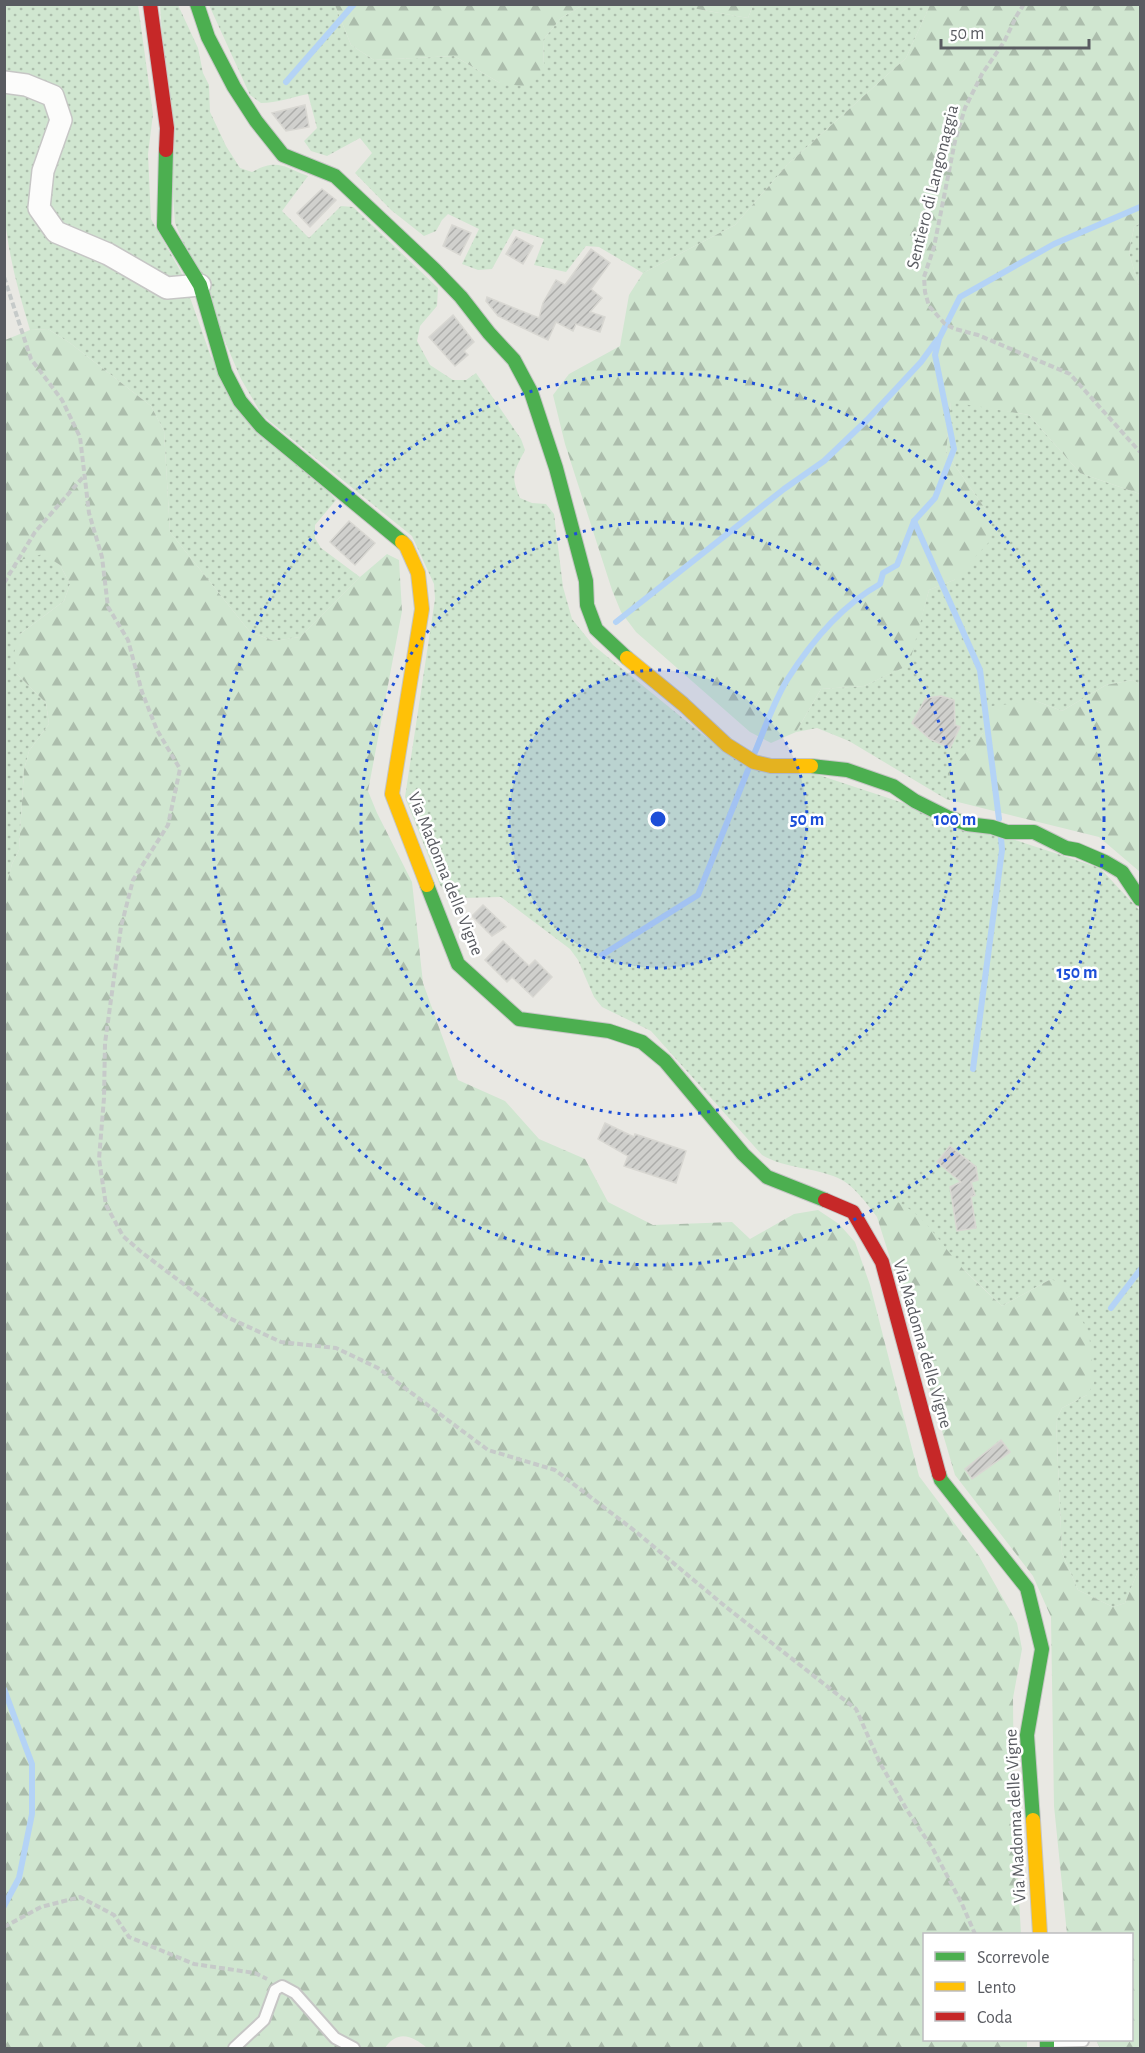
<svg xmlns="http://www.w3.org/2000/svg" width="1145" height="2053" font-family="'Alegreya Sans',sans-serif">
<style>
.grass{fill:url(#grass-dots)}
.forest{fill:url(#forest-firs)}
.lines{fill:none;stroke-linecap:round;stroke-linejoin:round}
.stream{stroke:#b4d3f6;stroke-width:6}
.building{fill:url(#building-hatch);stroke:#d8d7d2;stroke-width:1.5}
.lane-casing{stroke:#c6c6c5;stroke-width:14}
.street-casing{stroke:#c6c6c5;stroke-width:24}
.fast-casing{stroke:#c6c6c5;stroke-width:16}
.slow-casing{stroke:#c6c6c5;stroke-width:16}
.jam-casing{stroke:#c6c6c5;stroke-width:16}
.path{stroke:#c6cac9;stroke-width:4;stroke-dasharray:6 3;stroke-linecap:butt}
.lane{stroke:#fcfcfb;stroke-width:10}
.street{stroke:#fcfcfb;stroke-width:21}
.fast{stroke:#4caf50;stroke-width:14}
.slow{stroke:#ffc107;stroke-width:14}
.jam{stroke:#c62828;stroke-width:14}
.ring{fill:none;stroke:#1d4ed8;stroke-width:3;stroke-dasharray:3 6}
.labels{text-anchor:middle;dominant-baseline:central;stroke-width:5;stroke-linejoin:round;paint-order:stroke}
.street-label{font-size:18px;fill:#595b61;stroke:#fff}
.centre{fill:#1d4ed8;stroke:#fff;stroke-width:3}
.ring-label{font-size:18px;text-anchor:middle;font-weight:bold;fill:#1d4ed8;stroke:#fff;stroke-width:5;stroke-linejoin:round;paint-order:stroke}
</style>
<defs>
<pattern id="grass-dots" width="8" height="8" patternUnits="userSpaceOnUse" patternTransform="scale(1.5)"><rect width="8" height="8" fill="#d0e6d0"/><path d="M2 2h.1M6 6h.1" fill="none" stroke="#acbdac" stroke-width="1.8" stroke-linecap="round"/></pattern>
<pattern id="forest-firs" width="22" height="20" patternUnits="userSpaceOnUse" patternTransform="scale(1.5)"><rect width="22" height="20" fill="#d0e6d0"/><path d="M5 1l3.5 6h-7zM16 11l3.5 6h-7z" fill="#acbdac"/></pattern>
<pattern id="building-hatch" width="6" height="6" patternUnits="userSpaceOnUse" patternTransform="scale(1.5)"><rect width="6" height="6" fill="#d0d0cd"/><path d="M-1 1l2-2M0 6l6-6M5 7l2-2" fill="none" stroke="#acacaa"/></pattern>
</defs>
<rect width="100%" height="100%" fill="#e9e8e3"/>
<g class="grass">
<path d="M 4,5 L 138,5 L 153,114 L 148,154 L 151,219 L 181,272 L 211,357 L 336,500 L 315,525 L 315,538 L 321,548 L 360,577 L 300,637 L 274,641 L 250,632 L 170,532 L 164,431 L 151,406 L 70,343 L 48,329 L 30,330 C 17,287 6,247 4,203 C 4,191 4,178 4,166 C 5,151 8,139 4,124 Z"/>
<path d="M 160,5 L 178,5 L 198,48 L 203,73 L 209,85 L 210,112 L 226,146 L 240,168 L 252,172 C 277,158 284,167 308,176 L 282,211 L 309,238 L 341,206 L 353,207 L 438,288 L 437,306 L 420,326 L 417,341 L 430,365 L 453,380 L 466,380 L 476,373 L 521,439 L 525,450 C 514,472 510,475 520,498 L 532,503 L 546,504 L 554,514 L 563,587 L 572,619 L 593,645 L 707,738 L 1100,868 L 1140,911 L 1140,1566 L 1125,1603 L 1113,1607 L 1078,1590 L 1062,1553 L 1056,1420 L 1062,1408 L 1087,1395 L 1051,1279 L 1002,1306 L 963,1269 L 880,1204 L 877,1217 C 866,1203 854,1185 838,1178 C 813,1167 786,1169 762,1155 L 651,1031 L 602,1007 L 594,997 L 578,960 L 570,949 L 501,897 L 462,898 L 448,896 L 440,885 L 405,797 L 435,599 L 434,584 L 412,536 L 262,415 L 241,379 L 175,223 Z"/>
<path d="M 209,5 L 335,5 L 351,45 L 374,60 L 454,56 L 500,83 L 544,66 L 543,40 L 561,18 L 583,5 L 692,5 L 697,9 L 748,18 L 753,5 L 930,5 L 906,58 L 788,164 L 735,225 L 643,273 L 599,247 L 586,246 L 566,272 L 534,265 L 544,239 L 514,229 L 492,269 L 478,270 L 462,264 L 479,229 L 448,214 L 442,220 L 436,231 L 424,236 L 391,210 L 355,173 L 372,153 L 360,138 L 327,156 L 311,151 L 304,141 L 317,128 L 308,94 C 292,97 277,103 261,103 L 250,95 Z"/>
<path d="M 1140,223 L 1140,290 L 1129,253 L 1134,227 Z"/>
<path d="M 951,401 L 1029,415 L 1080,473 L 1140,494 L 1140,685 L 1133,680 L 1106,685 L 1062,711 L 1036,701 L 983,733 L 949,773 L 946,799 L 849,741 L 817,728 L 796,732 L 821,689 L 864,686 L 908,665 L 929,590 L 954,580 L 991,517 L 946,453 Z"/>
<path d="M 43,553 L 60,565 L 70,584 L 64,601 L 20,634 L 17,674 L 46,703 L 49,724 L 29,751 L 24,770 L 19,850 L 12,864 L 5,895 L 5,564 Z"/>
</g>
<g class="forest">
<path d="M 335,5 L 583,5 L 561,18 L 543,40 L 544,66 L 528,87 L 500,83 L 454,56 L 374,60 L 351,45 Z"/>
<path d="M 692,5 L 753,5 L 748,18 L 697,9 Z"/>
<path d="M 930,5 L 1140,5 L 1140,223 L 1134,227 L 1129,253 L 1140,290 L 1140,494 L 1080,473 L 1029,415 L 951,402 L 946,453 L 991,517 L 989,542 L 954,580 L 929,590 L 909,665 L 864,686 L 821,689 L 796,732 L 771,743 L 750,732 L 636,632 L 621,612 L 612,590 L 565,444 L 553,395 L 569,374 L 620,346 L 629,295 L 643,273 L 735,225 L 788,164 L 906,58 Z"/>
<path d="M 48,329 L 70,343 L 151,406 L 164,431 L 170,532 L 250,632 L 274,641 L 300,637 L 360,577 L 387,554 L 399,560 L 402,611 L 368,791 L 377,813 L 412,882 L 423,983 L 458,1080 L 505,1101 L 539,1139 L 585,1159 L 608,1202 L 653,1225 L 732,1222 L 750,1239 L 794,1214 L 818,1210 L 839,1224 L 855,1242 L 870,1285 L 919,1476 L 979,1556 L 1017,1623 L 1022,1649 L 1013,1698 L 1014,1812 L 1021,1934 L 924,1934 L 924,2040 L 1027,2040 L 1027,2048 L 427,2048 C 413,2036 398,2029 385,2048 L 5,2048 L 4,895 L 12,864 L 19,850 L 24,770 L 29,751 L 49,724 L 46,703 L 17,674 L 14,653 L 20,634 L 64,601 L 70,584 L 60,565 L 43,554 L 5,564 L 5,340 L 30,330 Z"/>
<path d="M 1133,680 L 1140,685 L 1140,872 L 1099,837 L 946,799 L 948,773 L 983,733 L 984,707 L 1036,701 L 1062,711 L 1106,685 Z"/>
<path d="M 891,1199 C 926,1213 939,1243 964,1270 C 976,1282 989,1294 1002,1306 L 1051,1279 L 1062,1284 L 1089,1333 L 1094,1383 L 1087,1395 L 1062,1408 L 1056,1420 L 1062,1553 L 1078,1590 L 1113,1607 L 1125,1603 L 1140,1566 L 1140,1553 L 1140,2048 L 1100,2048 L 1096,2040 L 1132,2040 L 1132,1934 L 1067,1934 L 1054,1806 L 1051,1617 L 1033,1576 L 955,1475 L 907,1312 L 877,1217 L 880,1204 Z"/>
</g>
<g class="lines">
<g class="stream">
<path d="M 286,82 L 354,4"/>
<path d="M 914,521 L 980,670 L 999,819"/>
<path d="M 616,622 L 784,489 L 824,461 L 867,420 L 921,362 L 937,340"/>
<path d="M 755,752 C 765,728 774,701 787,680 C 811,642 841,606 880,584 L 883,573 L 897,565 L 914,521 L 935,498 L 954,449 L 935,355 L 939,339 L 960,297 L 1054,244 L 1140,207"/>
<path d="M 602,955 L 698,895 L 748,770"/>
<path d="M 973,1069 L 1002,850 L 1001,838"/>
<path d="M 1111,1308 L 1140,1270"/>
<path d="M 4,1689 L 32,1764 L 32,1814 L 19,1878 L 4,1906"/>
</g>
</g>
<g class="building">
<path d="M 305,105 L 309,127 L 286,131 L 272,113 Z"/>
<path d="M 322,189 L 336,200 L 310,227 L 297,213 Z"/>
<path d="M 452,225 L 471,233 L 460,255 L 443,246 Z"/>
<path d="M 516,237 L 533,246 L 523,264 L 506,254 Z"/>
<path d="M 591,249 L 610,263 L 591,289 L 602,298 L 590,312 L 605,317 L 600,332 L 576,324 L 573,331 L 556,322 L 548,340 L 498,316 L 486,301 L 487,297 L 539,318 L 543,303 L 556,280 L 565,285 Z"/>
<path d="M 453,315 L 474,342 L 464,351 L 468,355 L 455,366 L 429,337 Z"/>
<path d="M 349,521 L 375,543 L 355,565 L 330,542 Z"/>
<path d="M 941,696 L 954,700 L 955,725 L 960,727 L 950,748 L 930,739 L 912,723 L 926,698 Z"/>
<path d="M 483,905 L 506,927 L 492,936 L 472,916 Z"/>
<path d="M 503,941 L 529,966 L 535,960 L 552,977 L 533,997 L 512,977 L 507,982 L 485,960 Z"/>
<path d="M 605,1123 L 634,1137 L 635,1134 L 686,1151 L 676,1183 L 624,1166 L 628,1156 L 598,1139 Z"/>
<path d="M 950,1146 L 976,1167 L 978,1180 L 971,1182 L 975,1195 L 971,1197 L 976,1228 L 957,1231 L 950,1187 L 961,1182 L 937,1162 Z"/>
<path d="M 1001,1440 L 1010,1452 L 972,1479 L 965,1469 Z"/>
</g>
<g class="lines">
<g class="lane-casing">
<g id="lane">
<path d="M 1049,2042 L 1083,2041"/>
<path d="M 234,2048 L 264,2020 L 275,1990 L 282,1986 L 295,1993 L 335,2038 L 354,2048"/>
</g>
</g>
<g class="street-casing">
<path id="street" d="M 4,82 L 26,85 L 53,96 L 61,120 L 43,171 L 39,208 L 56,232 L 108,254 L 167,288 L 200,285"/>
</g>
<g class="fast-casing">
<g id="fast">
<path d="M 197,4 L 208,37 L 234,87 L 256,121 L 283,155 L 335,176 L 435,270 L 461,297 L 489,333 L 514,360 L 531,392 L 556,468 L 586,581 L 587,605 L 596,629 L 627,658"/>
<path d="M 166,150 L 164,226 L 200,285 L 225,372 L 240,401 L 261,426 L 402,542"/>
<path d="M 811,766 L 847,770 L 893,786 L 915,801 L 947,817 L 967,824 L 992,827 L 1007,832 L 1034,832 L 1066,848 L 1077,850 L 1105,862 L 1122,872 L 1140,899"/>
<path d="M 427,885 L 458,964 L 519,1019 L 609,1031 L 642,1042 L 665,1061 L 743,1154 L 767,1177 L 825,1200"/>
<path d="M 939,1474 L 941,1480 L 1027,1588 L 1042,1649 L 1027,1735 L 1033,1820"/>
<path d="M 1047,2040 L 1047,2048"/>
</g>
</g>
<g class="slow-casing">
<g id="slow">
<path d="M 402,542 L 406,546 L 418,573 L 422,609 L 392,794 L 427,885"/>
<path d="M 627,658 L 683,704 L 727,745 L 754,762 L 771,766 L 811,766"/>
<path d="M 1033,1820 L 1040,1934"/>
</g>
</g>
<g class="jam-casing">
<g id="jam">
<path d="M 150,4 L 167,128 L 166,150"/>
<path d="M 825,1200 L 853,1212 L 882,1262 L 939,1474"/>
</g>
</g>
<g class="path">
<path d="M 1024,4 L 1017,15 L 1004,42 L 982,74 L 965,108 L 955,141 L 934,247 L 924,277 L 925,292 L 929,306 L 945,324 L 955,329 L 978,335 L 1070,374 L 1140,452"/>
<path d="M 4,277 L 31,359 L 62,400 L 80,437 L 89,513 L 102,557 L 108,607 L 128,640 L 142,692 L 157,730 L 180,769 L 168,825 L 133,880 L 121,927 L 105,1043 L 104,1098 L 99,1159 L 106,1205 L 123,1236 L 140,1251 L 227,1317 L 281,1342 L 336,1348 L 378,1368 L 488,1450 L 555,1470 L 635,1531 L 726,1607 L 856,1709 L 880,1763 L 907,1810 L 933,1849 L 962,1904 L 975,1934"/>
<path d="M 4,583 L 35,532 L 84,476"/>
<path d="M 4,1927 L 41,1907 L 80,1897 L 114,1915 L 129,1937 L 194,1964 L 255,1973 L 267,1979"/>
</g>
<use href="#lane" class="lane"/>
<use href="#street" class="street"/>
<use href="#fast" class="fast"/>
<use href="#slow" class="slow"/>
<use href="#jam" class="jam"/>
</g>
<circle cx="658" cy="819" r="149" fill="#1d4ed8" fill-opacity=".12"/>
<g class="ring">
<circle cx="658" cy="819" r="149"/>
<circle cx="658" cy="819" r="297"/>
<circle cx="658" cy="819" r="446"/>
</g>
<g class="labels">
<g class="street-label">
<text transform="translate(933 187) rotate(-76)">Sentiero di Langonaggia</text>
<text transform="translate(445 874) rotate(68)">Via Madonna delle Vigne</text>
<text transform="translate(922 1344) rotate(74)">Via Madonna delle Vigne</text>
<text transform="translate(1016 1816) rotate(-93)">Via Madonna delle Vigne</text>
</g>
</g>
<circle cx="658" cy="819" r="9" class="centre"/>
<g class="ring-label">
<text x="807" y="825">50 m</text>
<text x="955" y="825">100 m</text>
<text x="1077" y="978">150 m</text>
</g>
<rect width="1145" height="2053" fill="none" stroke="#595b61" stroke-width="12"/>
<rect x="923" y="1933" width="210" height="108" fill="#ffffff" stroke="#bdbdc0" stroke-width="1.5"/>
<rect x="935" y="1952" width="30" height="9" fill="#4caf50" stroke="#bdbdc0" stroke-width="1.5"/>
<text x="977" y="1963" font-size="18" fill="#595b61">Scorrevole</text>
<rect x="935" y="1982" width="30" height="9" fill="#ffc107" stroke="#bdbdc0" stroke-width="1.5"/>
<text x="977" y="1993" font-size="18" fill="#595b61">Lento</text>
<rect x="935" y="2012" width="30" height="9" fill="#c62828" stroke="#bdbdc0" stroke-width="1.5"/>
<text x="977" y="2023" font-size="18" fill="#595b61">Coda</text>
<path d="M941 39v9h148v-9" fill="none" stroke="#595b61" stroke-width="3"/>
<text x="950" y="39" font-size="18" fill="#595b61" stroke="#ffffff" stroke-width="4.5" paint-order="stroke">50 m</text>
</svg>
